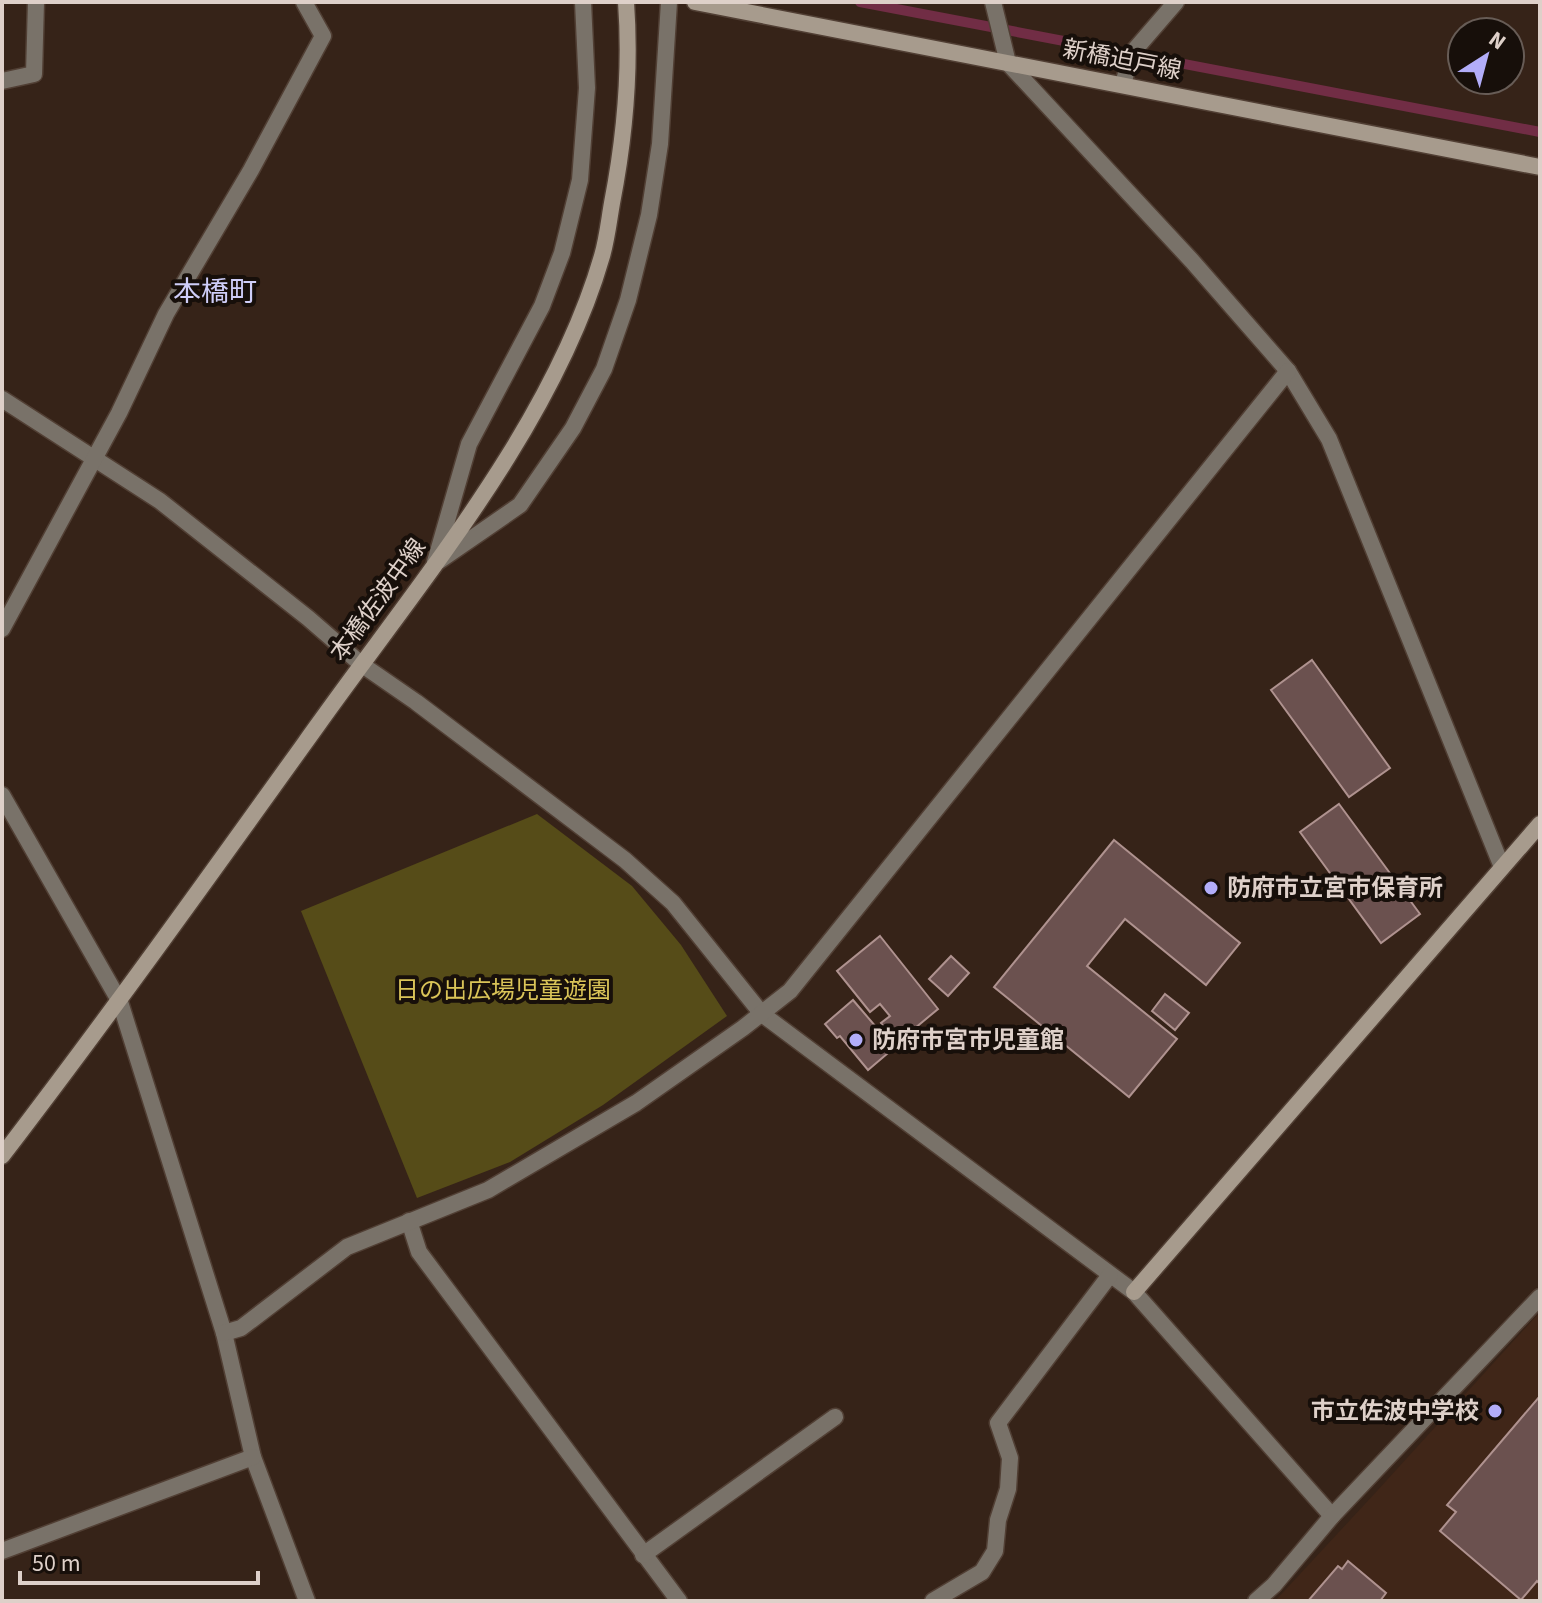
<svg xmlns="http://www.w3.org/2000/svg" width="1542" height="1603" font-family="'Source Sans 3','Noto Sans JP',sans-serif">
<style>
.built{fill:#402618}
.green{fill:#564c18}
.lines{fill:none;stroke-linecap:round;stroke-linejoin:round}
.stream{stroke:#712d45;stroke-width:10}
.building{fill:#6b514f;stroke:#af928f;stroke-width:2}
.street-casing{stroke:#513f34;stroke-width:19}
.secondary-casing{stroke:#513f34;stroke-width:19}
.street{stroke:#797269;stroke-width:16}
.secondary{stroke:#a79b8d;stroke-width:16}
.poi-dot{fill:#b2adf9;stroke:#170f0a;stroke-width:3}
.labels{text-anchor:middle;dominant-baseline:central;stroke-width:8;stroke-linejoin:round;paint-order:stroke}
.street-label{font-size:24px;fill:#ded0c9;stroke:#170f0a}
.poi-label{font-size:24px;font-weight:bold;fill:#ded0c9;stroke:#170f0a;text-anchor:start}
.park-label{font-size:24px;fill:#dac458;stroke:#170f0a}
.quarter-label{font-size:28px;fill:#cecdf8;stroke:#170f0a}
</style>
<rect width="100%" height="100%" fill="#362318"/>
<path class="built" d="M 1540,1312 L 1540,1601 L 1275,1601 L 1377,1491 Z"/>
<path class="green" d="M 537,814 L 632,886 L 681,945 L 727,1016 L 603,1105 L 510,1162 L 417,1198 L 301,911 Z"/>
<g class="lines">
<path class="stream" d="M 860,2 L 1540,132"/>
</g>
<g class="building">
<path d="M 1312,660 L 1390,768 L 1349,797 L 1271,690 Z"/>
<path d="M 1339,804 L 1420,914 L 1381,943 L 1300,832 Z"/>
<path d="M 1114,840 L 1240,943 L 1206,985 L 1125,919 L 1087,966 L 1177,1039 L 1129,1097 L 994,987 Z"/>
<path d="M 880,936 L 938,1009 L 897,1043 L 881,1023 L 890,1016 L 880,1004 L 870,1012 L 837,971 Z"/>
<path d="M 951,956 L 969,973 L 948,996 L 929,979 Z"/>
<path d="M 1165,994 L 1189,1013 L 1175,1030 L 1152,1011 Z"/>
<path d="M 853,1000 L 894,1048 L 868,1070 L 840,1036 L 837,1038 L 825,1024 Z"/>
<path d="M 1540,1396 L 1540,1584 L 1537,1581 L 1521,1600 L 1440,1531 L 1456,1512 L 1447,1505 Z"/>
<path d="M 1348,1561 L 1386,1593 L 1380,1601 L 1308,1601 L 1338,1566 L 1342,1569 Z"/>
</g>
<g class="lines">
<g class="street-casing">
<g id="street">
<path d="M 993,2 L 1008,63 L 1192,261 L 1288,371 L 1329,439 L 1502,867"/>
<path d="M 2,81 L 34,74 L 36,2"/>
<path d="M 1123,84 L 1132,53 L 1176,2"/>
<path d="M 2,399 L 160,501 L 308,618 L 361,664 L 416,702 L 625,860 L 673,903 L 762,1014 L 1134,1292 L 1332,1516"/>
<path d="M 439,561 L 520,505 L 573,428 L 604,369 L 628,300 L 649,215 L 660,144 L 669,2"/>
<path d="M 435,562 L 469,444 L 542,306 L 562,253 L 580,180 L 587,88 L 583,2"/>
<path d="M 2,629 L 119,413 L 166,314 L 251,170 L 323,36 L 304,2"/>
<path d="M 2,795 L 120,1002 L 224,1333 L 253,1457 L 307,1601"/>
<path d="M 409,1221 L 419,1252 L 679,1601"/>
<path d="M 224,1333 L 241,1328 L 347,1247 L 488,1190 L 636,1103 L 743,1028 L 790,991 L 1288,371"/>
<path d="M 2,1551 L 253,1457"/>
<path d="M 643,1555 L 835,1417"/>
<path d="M 933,1601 L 982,1572 L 995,1551 L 998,1520 L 1008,1489 L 1010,1458 L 998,1423 L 1110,1275"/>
<path d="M 1256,1601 L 1274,1585 L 1332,1516 L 1540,1297"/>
</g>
</g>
<g class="secondary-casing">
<g id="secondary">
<path d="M 695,2 L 1540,167"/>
<path d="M 2,1156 C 110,1015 213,871 317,726 C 418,584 553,426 602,256 C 607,239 609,220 612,203 C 625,136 631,70 626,2"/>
<path d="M 1134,1292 L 1540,824"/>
</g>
</g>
<use href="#street" class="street"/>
<use href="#secondary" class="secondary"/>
</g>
<g class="poi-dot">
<circle cx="1211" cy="888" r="8"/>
<circle cx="856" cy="1040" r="8"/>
<circle cx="1495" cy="1411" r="8"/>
</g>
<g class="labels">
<g class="street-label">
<text transform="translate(1122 60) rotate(11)">新橋迫戸線</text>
<text transform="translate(378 600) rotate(-54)">本橋佐波中線</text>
</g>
<g class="poi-label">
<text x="1227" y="888">防府市立宮市保育所</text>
<text x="872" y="1040">防府市宮市児童館</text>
<text x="1479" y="1411" text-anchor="end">市立佐波中学校</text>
</g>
<g class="park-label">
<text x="503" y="990">日の出広場児童遊園</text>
</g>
<g class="quarter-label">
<text x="215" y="292">本橋町</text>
</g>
</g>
<rect width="1542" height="1603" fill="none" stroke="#ded0c9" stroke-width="8"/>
<g transform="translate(1486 56) rotate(36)"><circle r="38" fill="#170f0a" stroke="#675c56" stroke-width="2"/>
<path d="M0-6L14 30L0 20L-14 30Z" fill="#b2adf9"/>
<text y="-12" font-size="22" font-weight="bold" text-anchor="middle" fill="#ded0c9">N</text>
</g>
<path d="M20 1571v12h238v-12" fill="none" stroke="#ded0c9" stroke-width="4"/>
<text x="32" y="1571" font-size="24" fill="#ded0c9" stroke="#170f0a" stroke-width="6" paint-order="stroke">50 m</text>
</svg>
